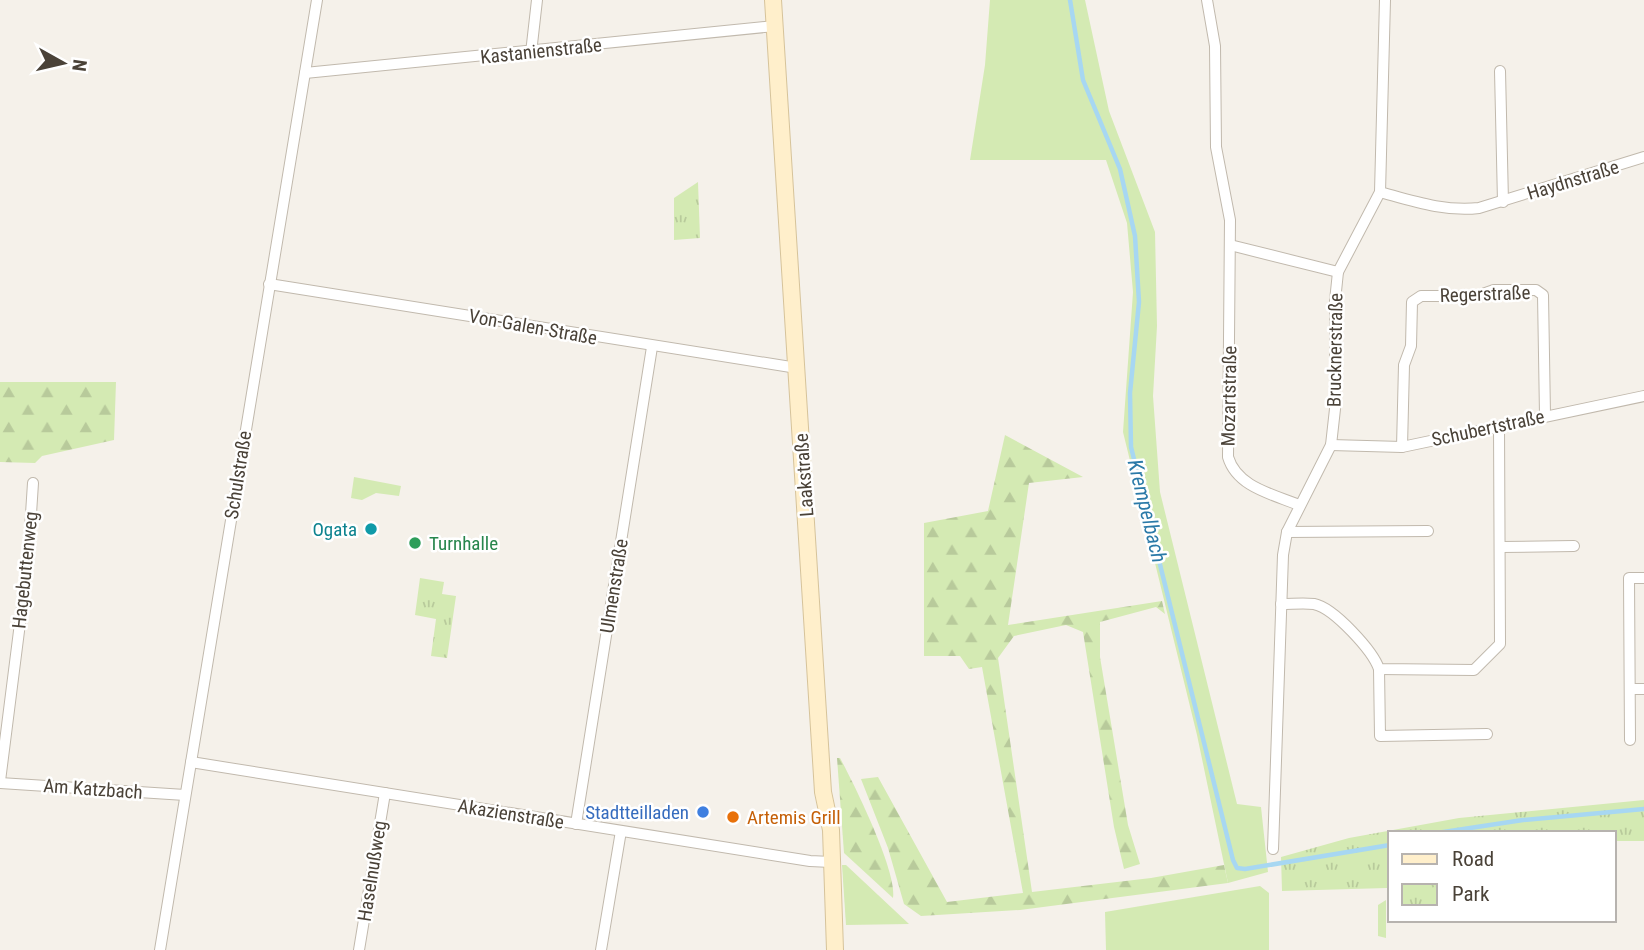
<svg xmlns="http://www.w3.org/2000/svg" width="1644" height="950" font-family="'Roboto Condensed',sans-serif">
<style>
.grass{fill:#d4eab3}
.forest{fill:url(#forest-firs)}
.park{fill:url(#park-tufts)}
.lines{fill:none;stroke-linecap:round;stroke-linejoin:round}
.stream{stroke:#a7d7f2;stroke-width:4.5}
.street-casing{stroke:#c1b9ad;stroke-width:12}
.secondary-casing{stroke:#d6c39a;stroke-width:18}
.street{stroke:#fff;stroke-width:10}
.secondary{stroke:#ffefcb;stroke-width:16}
.culture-dot{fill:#0f9aa8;stroke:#fff;stroke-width:2.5}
.leisure-dot{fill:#2e9e5b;stroke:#fff;stroke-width:2.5}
.shop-dot{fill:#3f7fe0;stroke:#fff;stroke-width:2.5}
.food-dot{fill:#e8710a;stroke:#fff;stroke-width:2.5}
.labels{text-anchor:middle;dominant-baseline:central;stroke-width:5;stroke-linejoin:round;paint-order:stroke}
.street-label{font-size:19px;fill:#4a4238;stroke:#fff}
.culture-label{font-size:19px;fill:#0d838f;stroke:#fff;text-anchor:end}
.leisure-label{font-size:19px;fill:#27864d;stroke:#fff;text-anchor:start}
.shop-label{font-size:19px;fill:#366cbe;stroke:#fff;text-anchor:end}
.food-label{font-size:19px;fill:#c56008;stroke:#fff;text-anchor:start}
.water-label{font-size:21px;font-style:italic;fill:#2b7aa8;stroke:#fff}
</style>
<defs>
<pattern id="forest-firs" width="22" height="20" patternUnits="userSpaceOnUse" patternTransform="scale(1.75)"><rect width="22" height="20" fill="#d4eab3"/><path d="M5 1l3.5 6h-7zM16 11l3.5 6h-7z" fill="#b8ca9b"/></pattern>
<pattern id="park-tufts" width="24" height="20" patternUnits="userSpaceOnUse" patternTransform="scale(1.75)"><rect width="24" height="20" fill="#d4eab3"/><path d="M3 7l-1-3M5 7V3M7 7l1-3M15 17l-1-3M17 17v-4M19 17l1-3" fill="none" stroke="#b8ca9b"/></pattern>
</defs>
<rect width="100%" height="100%" fill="#f5f1ea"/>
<g class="grass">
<path d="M 990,0 L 1085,0 L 1109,111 L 1155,232 L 1157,326 L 1153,396 L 1160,492 L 1237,804 L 1261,807 L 1268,872 L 1228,883 L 1197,735 L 1123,432 L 1133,292 L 1127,223 L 1106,160 L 970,160 L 985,65 Z"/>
<path d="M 354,477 L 401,486 L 399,496 L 376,493 L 362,500 L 351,498 Z"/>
<path d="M 842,865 L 846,865 L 909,924 L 846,925 Z"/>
<path d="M 1260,886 L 1269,893 L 1269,950 L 1106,950 L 1105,912 Z"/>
<path d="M 1386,900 L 1386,938 L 1378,936 L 1378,905 Z"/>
</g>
<g class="forest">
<path d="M 0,382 L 116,382 L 114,440 L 42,456 L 35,463 L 0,462 Z"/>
<path d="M 1005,435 L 1083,477 L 1029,483 L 1008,625 L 1162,601 L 1165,614 L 1156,607 L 1100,622 L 1100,657 L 1128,825 L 1140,864 L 1124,869 L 1114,827 L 1083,632 L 1066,625 L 1014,636 L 998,658 L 1032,892 L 1151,878 L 1224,865 L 1228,883 L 1020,910 L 921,916 L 904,904 L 888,848 L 861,779 L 878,777 L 947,902 L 1023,893 L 982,667 L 969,669 L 960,656 L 924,656 L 924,523 L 988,511 Z"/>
<path d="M 837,758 L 840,758 C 854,784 897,871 893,898 L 844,853 Z"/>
</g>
<g class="park">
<path d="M 698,182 L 700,238 L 674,240 L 674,198 Z"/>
<path d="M 420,578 L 444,582 L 442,594 L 456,596 L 447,658 L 431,656 L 436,619 L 415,615 Z"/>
<path d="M 1644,800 L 1644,841 L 1614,841 L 1614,833 L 1390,833 L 1390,881 L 1387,888 L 1282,891 L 1281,857 L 1349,838 L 1459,818 Z"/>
</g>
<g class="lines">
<g class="stream">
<path d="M 1070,0 L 1083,80 L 1120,169 L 1135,236 L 1139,302 L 1130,393 L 1131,447 L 1233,860 L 1237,868 L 1245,869 L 1390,845"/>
<path d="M 1437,833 L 1523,820 L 1644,809"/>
</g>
<g class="street-casing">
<g id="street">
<path d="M 1207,0 L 1215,46 L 1216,147 L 1230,220 L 1228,457 C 1237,487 1272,494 1299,505"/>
<path d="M 531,53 L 537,0"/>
<path d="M 1500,71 L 1503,202"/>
<path d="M 305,73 L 775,26"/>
<path d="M 1380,192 C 1413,201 1445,212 1479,208 L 1644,157"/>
<path d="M 1230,245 L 1338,272"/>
<path d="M 269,284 L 797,368"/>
<path d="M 1331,445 L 1402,447 L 1644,396"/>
<path d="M 1402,447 L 1404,365 L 1411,346 L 1412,302 L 1421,296 L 1477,296 L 1494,290 L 1536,290 L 1543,295 L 1545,415"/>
<path d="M 1287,532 L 1428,531"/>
<path d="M 1501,547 L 1574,546"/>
<path d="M 1281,604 C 1292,604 1304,603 1314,604 C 1334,608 1373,651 1379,669 L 1474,670 L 1500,644 L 1499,426"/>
<path d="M 1379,669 L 1380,736 L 1487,734"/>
<path d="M 1630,689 L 1644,689"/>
<path d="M 1630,740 L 1629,578 L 1644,578"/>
<path d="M 191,762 L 810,861 L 831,862"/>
<path d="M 0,781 L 28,560 L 33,483"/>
<path d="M 0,783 L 185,795"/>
<path d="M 576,824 L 652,347"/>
<path d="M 1273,849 L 1283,555 L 1287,532 L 1331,445 L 1335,409 L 1335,301 L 1338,272 L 1380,192 L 1385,0"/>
<path d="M 160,950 L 317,0"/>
<path d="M 359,950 L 385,793"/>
<path d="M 601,950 L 621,831"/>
</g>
</g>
<g class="secondary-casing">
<path id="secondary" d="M 773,0 L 823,792 L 831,830 L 835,950"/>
</g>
<use href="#street" class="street"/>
<use href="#secondary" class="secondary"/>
</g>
<circle class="culture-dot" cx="371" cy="529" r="7"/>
<circle class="leisure-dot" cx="415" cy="543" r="7"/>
<circle class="shop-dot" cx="703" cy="812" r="7"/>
<circle class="food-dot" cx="733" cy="817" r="7"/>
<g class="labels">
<g class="street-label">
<text transform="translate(541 51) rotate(-6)">Kastanienstraße</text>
<text transform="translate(1573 180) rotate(-17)">Haydnstraße</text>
<text transform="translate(1485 294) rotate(-2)">Regerstraße</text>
<text transform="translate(533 327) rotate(10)">Von-Galen-Straße</text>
<text transform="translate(1335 350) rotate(-89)">Brucknerstraße</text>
<text transform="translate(1229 396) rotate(-89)">Mozartstraße</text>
<text transform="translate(1488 428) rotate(-12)">Schubertstraße</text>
<text transform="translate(238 475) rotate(-81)">Schulstraße</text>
<text transform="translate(804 475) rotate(-94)">Laakstraße</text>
<text transform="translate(25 570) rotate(-84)">Hagebuttenweg</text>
<text transform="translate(614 586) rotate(-81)">Ulmenstraße</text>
<text transform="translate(93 789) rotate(4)">Am Katzbach</text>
<text transform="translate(511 814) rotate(9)">Akazienstraße</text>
<text transform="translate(372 871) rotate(-81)">Haselnußweg</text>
</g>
<g class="culture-label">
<text x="357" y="529">Ogata</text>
</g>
<g class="leisure-label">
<text x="429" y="543">Turnhalle</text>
</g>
<g class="shop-label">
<text x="689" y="812">Stadtteilladen</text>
</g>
<g class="food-label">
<text x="747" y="817">Artemis Grill</text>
</g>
<g class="water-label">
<text transform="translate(1147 511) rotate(76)">Krempelbach</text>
</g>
</g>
<rect x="1388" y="831" width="228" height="91" fill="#ffffff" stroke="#b7b3af" stroke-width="2"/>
<rect x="1402" y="854" width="35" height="10" fill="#ffefcb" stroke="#b7b3af" stroke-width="2"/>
<text x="1452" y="866" font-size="21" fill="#4a4238">Road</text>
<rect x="1402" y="884" width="35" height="21" fill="url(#park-tufts)" stroke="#b7b3af" stroke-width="2"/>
<text x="1452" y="901" font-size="21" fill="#4a4238">Park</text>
<g transform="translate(63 63) rotate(98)" stroke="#ffffff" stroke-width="5" paint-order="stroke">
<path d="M0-5L12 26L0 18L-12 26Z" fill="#4a4238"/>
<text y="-10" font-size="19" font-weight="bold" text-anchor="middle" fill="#4a4238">N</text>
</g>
</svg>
